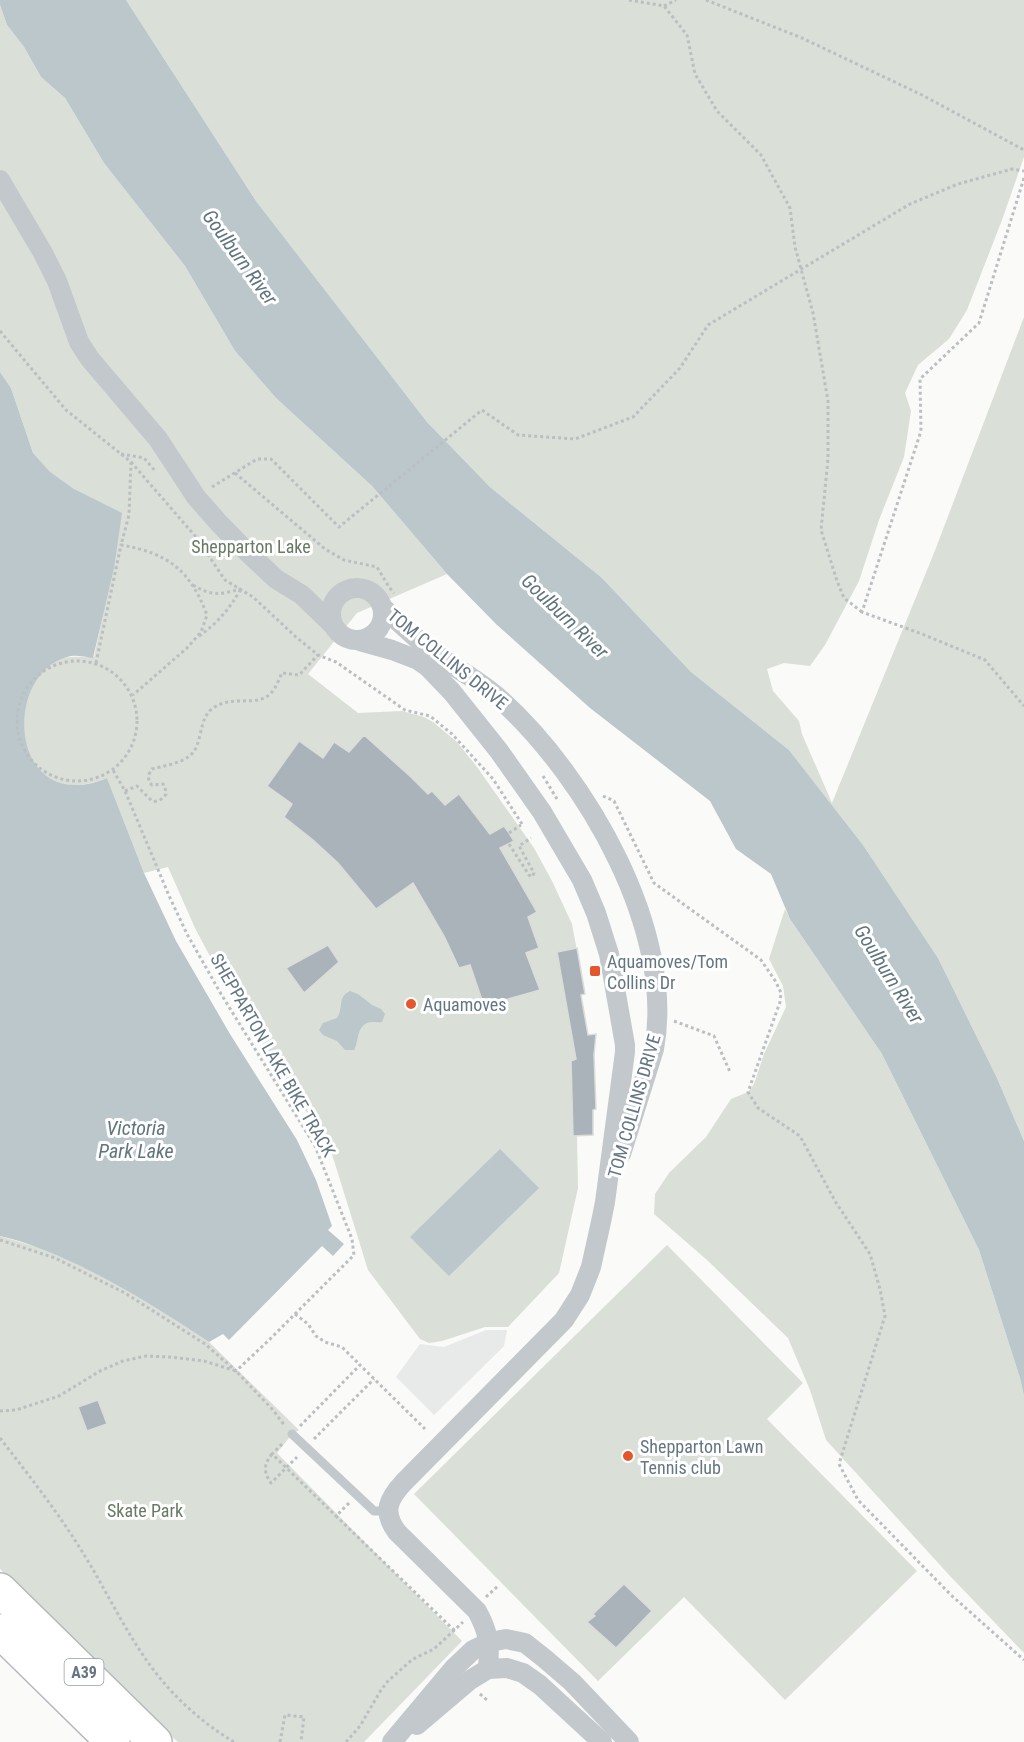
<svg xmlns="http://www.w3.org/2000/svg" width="1024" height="1742" font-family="'Roboto Condensed',sans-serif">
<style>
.built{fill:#e8e9e9}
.green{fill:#dadfd7}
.water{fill:#bbc7cb}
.building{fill:#aab3b9;stroke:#dcdcda;stroke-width:1.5}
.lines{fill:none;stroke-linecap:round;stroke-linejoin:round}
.highway-casing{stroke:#b4b9bd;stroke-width:36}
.path{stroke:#bbbfc2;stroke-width:3;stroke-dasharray:3 3;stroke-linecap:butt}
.lane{stroke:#c3c8cc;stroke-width:9}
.street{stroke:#c3c8cc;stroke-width:20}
.highway{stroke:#fff;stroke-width:33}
.poi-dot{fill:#e4572e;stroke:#fff;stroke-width:2}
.labels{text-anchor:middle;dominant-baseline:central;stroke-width:6;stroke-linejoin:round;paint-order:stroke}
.shield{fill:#fff;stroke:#939fa8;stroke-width:1.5}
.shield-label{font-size:16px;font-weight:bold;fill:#657683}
.park-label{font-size:18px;fill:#687a64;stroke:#fff}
.street-label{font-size:18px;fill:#657683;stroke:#fff}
.poi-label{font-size:18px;fill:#657683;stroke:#fff;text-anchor:start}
.water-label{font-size:20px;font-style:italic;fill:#60757c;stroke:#fff}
</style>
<rect width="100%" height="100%" fill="#fafaf8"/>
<path class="built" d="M 486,1330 L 507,1330 L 504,1346 L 434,1415 L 396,1377 L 420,1344 L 444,1347 Z"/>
<g class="green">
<path d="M 126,0 L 1024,0 L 1024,157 L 1002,220 L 967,310 L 949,339 L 918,365 L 905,393 L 911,411 L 904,457 L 879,520 L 859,581 L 825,645 L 810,666 L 784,663 L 767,669 L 773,691 L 799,721 L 802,734 L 832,803 L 934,553 L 1024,317 L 1024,1141 L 997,1078 L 938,958 L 863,845 L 789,750 L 691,672 L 602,578 L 490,487 L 427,422 L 256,201 Z"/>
<path d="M 0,5 L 7,25 L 24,47 L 41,77 L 65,98 L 104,163 L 185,266 L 235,351 L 276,398 L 372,486 L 447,574 L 357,613 L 308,674 L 358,713 L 402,711 L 424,717 L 433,722 L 457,742 L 477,767 L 534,848 L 552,881 L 572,924 L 585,994 L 581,995 L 585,1017 L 582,1035 L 596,1034 L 594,1055 L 596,1109 L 593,1110 L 593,1135 L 577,1136 L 578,1188 L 559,1273 L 508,1327 L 485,1327 L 442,1341 L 429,1343 L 420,1339 L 368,1270 L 331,1151 L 244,1013 L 206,949 L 195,928 L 168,867 L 144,873 L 107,778 C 89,785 72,788 53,782 C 26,773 8,740 12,712 C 14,700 20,688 27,679 C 35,670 45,662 57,659 C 70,656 81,657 94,657 L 104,609 L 74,489 L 50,473 L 33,453 L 11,388 L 0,372 Z"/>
<path d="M 785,909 L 790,919 L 882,1054 L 979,1250 L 1020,1378 L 1024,1396 L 1024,1653 L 950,1576 L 826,1440 L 810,1390 L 788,1338 L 707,1260 L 654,1214 L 655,1194 L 669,1173 L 706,1137 L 731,1099 L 748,1092 L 754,1084 L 764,1054 L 786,1007 L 783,986 L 769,959 Z"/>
<path d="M 0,1236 L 44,1249 L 95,1272 L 153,1305 L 209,1342 L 299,1430 L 292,1434 L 277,1453 L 462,1641 L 364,1742 L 178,1742 L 139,1710 L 0,1569 Z"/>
<path d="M 667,1245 L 803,1383 L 767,1419 L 917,1571 L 785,1700 L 684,1597 L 598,1681 L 414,1494 Z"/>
</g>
<g class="water">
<path d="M 0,0 L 126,0 L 256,201 L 427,422 L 490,487 L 602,578 L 691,672 L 789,750 L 863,845 L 938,958 L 997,1078 L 1024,1141 L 1024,1396 L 1020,1378 L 979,1250 L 882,1054 L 790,919 L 771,874 L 736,849 L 710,801 L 590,708 L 496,624 L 447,574 L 372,486 L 276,398 L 235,351 L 185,266 L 104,163 L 65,98 L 41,77 L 24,47 L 7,25 L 0,5 Z"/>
<path d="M 0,372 L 11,388 L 33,453 L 50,472 L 74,489 L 122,513 L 114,568 L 93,658 C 86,657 78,655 71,656 C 0,670 8,819 107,778 L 144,873 L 176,941 L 230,1034 L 297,1140 L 316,1180 L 332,1226 L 328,1230 L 344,1244 L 333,1256 L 322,1246 L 229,1340 L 223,1334 L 209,1342 C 162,1311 117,1282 65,1259 C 44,1249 22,1241 0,1236 Z"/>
<path d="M 350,991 L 358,994 L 372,1005 L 381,1009 L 385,1014 L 382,1022 C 376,1023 372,1021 367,1023 C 356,1028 359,1042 354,1050 L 345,1050 L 337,1041 L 323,1035 L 319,1030 L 323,1023 L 337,1018 C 344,1008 337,997 350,991 Z"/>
<path d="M 500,1149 L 539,1188 L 449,1276 L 410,1237 Z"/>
</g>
<g class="building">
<path d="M 364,735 L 411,777 L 428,794 L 432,791 L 445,805 L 459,794 L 490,834 L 504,826 L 509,833 L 514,841 L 500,848 L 537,912 L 528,917 L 539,948 L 526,953 L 540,990 L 484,1006 L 470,965 L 459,968 L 444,936 L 413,883 L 376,909 L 338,863 L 313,840 L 284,817 L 292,804 L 267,786 L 299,741 L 323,758 L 334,742 L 349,752 Z"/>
<path d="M 328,945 L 339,962 L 304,993 L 286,968 Z"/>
<path d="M 577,948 L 585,994 L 581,995 L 588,1035 L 596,1034 L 594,1055 L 596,1109 L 593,1110 L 593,1135 L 573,1136 L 571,1061 L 576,1059 L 557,952 Z"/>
<path d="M 98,1400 L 107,1424 L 87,1431 L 78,1407 Z"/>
<path d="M 624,1584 L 652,1611 L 616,1648 L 587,1622 L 595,1616 L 593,1614 Z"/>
</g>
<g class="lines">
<g class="highway-casing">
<g id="highway">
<path d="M 0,1590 L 155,1742"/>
<path d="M 0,1631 L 113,1742"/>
</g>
</g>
<g class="path">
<path d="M 629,0 L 664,6 L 687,35 L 695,74 L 717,111 L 761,155 L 790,208 L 795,247 L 813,313 L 828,401 L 828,459 L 821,530 L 837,581 L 844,598 L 862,612"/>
<path d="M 706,0 L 802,38 L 922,95 L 1024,150"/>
<path d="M 664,6 L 676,0"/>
<path d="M 1024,178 L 979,323 L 920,379 L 921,431 L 862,612 L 922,634 L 985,660 L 1024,706"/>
<path d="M 0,331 L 66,410 L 131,462 L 129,515 L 121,545"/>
<path d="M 121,454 L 144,458 L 156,472"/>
<path d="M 131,462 L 196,537 L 225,580 L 253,597 L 296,637 L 318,655 L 336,662 L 405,710 L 430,716 L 452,734 L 493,779 L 522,824"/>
<path d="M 235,473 L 325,549 L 344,560 L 377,567 L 389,587 L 394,593"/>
<path d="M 212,487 L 257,459 L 271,459 L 339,527 L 482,410 L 518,435 L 575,439 L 633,417 L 680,368 L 708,325 L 910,204 L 958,184 L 1012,169 L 1024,171"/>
<path d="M 193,585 C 211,596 220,595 240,589"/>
<path d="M 199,636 C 219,622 229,609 241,589"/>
<circle cx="77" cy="721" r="60"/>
<path d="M 96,663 L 121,545 C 168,553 190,570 207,615 L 201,632 L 187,648 L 133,695"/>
<path d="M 543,776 L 557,799"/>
<path d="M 125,791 L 137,786 L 152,801 C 158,802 163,799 166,794 L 165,787 L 163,784 L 152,785 C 147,781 148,774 152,769 C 163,766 178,764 188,757 C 204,747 197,719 213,708 C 234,694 257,708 271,693 C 276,688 279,679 282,673 L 299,675 L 318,655"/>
<path d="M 603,796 L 614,801 L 654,883 L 761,960 L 776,982 L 781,993 L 780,1002 L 748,1092 L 758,1108 L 800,1136 L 835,1201 L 870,1254 L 880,1289 L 885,1316 L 839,1464 L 858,1500 L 951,1595 L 1024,1660"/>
<path d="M 509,833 L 521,825"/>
<path d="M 509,844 L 529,875 L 532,877 L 534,873 L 519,846 L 531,838"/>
<path d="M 674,1021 L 714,1036 L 730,1072"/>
<path d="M 0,1240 L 55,1258 L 125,1293 L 205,1344 L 236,1371 L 268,1341 L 354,1255 L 352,1239 L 315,1146 L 221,994 L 187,934 L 170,898 L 125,791 L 113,770"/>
<path d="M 295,1314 L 308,1324 L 316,1336 L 325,1342 L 342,1347 L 360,1365"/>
<path d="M 0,1411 L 16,1410 L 59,1396 L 100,1371 L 123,1361 L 146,1356 L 170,1357 L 204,1361 L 236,1371 L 273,1410 L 285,1426"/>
<path d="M 300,1426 L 360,1365 L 425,1429"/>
<path d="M 0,1438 C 27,1473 54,1507 78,1545 C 102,1582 120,1622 145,1658 C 168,1692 199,1721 234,1742"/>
<path d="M 314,1439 L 374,1379"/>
<path d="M 282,1444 L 272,1454 L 336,1516"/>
<path d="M 272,1454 C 264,1464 263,1472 271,1483 L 297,1457"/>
<path d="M 349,1503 L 336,1516 L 455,1631"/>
<path d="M 486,1597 L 498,1586"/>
<path d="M 480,1694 L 488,1701"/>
<path d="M 280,1742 L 285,1715 L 304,1717 L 301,1742"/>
<path d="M 346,1742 L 360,1726 L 381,1690 L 388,1681 L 413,1659 L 434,1649 L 463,1622"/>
</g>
<path class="lane" d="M 292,1434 L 374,1511 L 388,1511"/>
<g class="street">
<path d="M 0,180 L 43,253 L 57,281 L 79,342 L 90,359 L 158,439 L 196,497 L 218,522 L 243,548 L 276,579 L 302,595 L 333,625"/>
<circle cx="357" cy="614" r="26"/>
<path d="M 383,608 C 401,623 418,642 438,655 C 459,671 482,682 501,700 C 586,777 676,931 654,1049 L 621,1154"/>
<path d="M 360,641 L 392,650 L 418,660 L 428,667 L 452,692 L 499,751 L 542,812 L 582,880 L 596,913 L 609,954 L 625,1045 L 625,1052 L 605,1202 L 601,1222 L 591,1267 L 580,1295 L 564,1320 L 404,1482 C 388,1499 382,1512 397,1532 L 477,1611 C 489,1633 490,1645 488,1669"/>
<path d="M 417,1725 L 470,1680 L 488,1669 L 507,1668 L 523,1673 L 540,1685 L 602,1742"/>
<path d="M 392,1742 L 454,1668 L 473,1650 L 490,1642 L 506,1639 L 525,1643 L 544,1658 L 572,1682 L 629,1742"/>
</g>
<use href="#highway" class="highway"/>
</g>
<g class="poi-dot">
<rect x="589" y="965" width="12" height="12" rx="3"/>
<circle cx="411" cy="1004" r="6"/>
<circle cx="628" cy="1456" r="6"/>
</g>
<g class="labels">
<rect class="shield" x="64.5" y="1659" width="39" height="26" rx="4.5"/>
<g class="shield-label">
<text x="84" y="1672">A39</text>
</g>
<g class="park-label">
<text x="251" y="546">Shepparton Lake</text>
<text x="145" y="1510">Skate Park</text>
</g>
<g class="street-label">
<text transform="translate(448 659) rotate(39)">TOM COLLINS DRIVE</text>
<text transform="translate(273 1055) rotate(60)">SHEPPARTON LAKE BIKE TRACK</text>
<text transform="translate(634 1106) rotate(-74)">TOM COLLINS DRIVE</text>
</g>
<g class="poi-label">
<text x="607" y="961">Aquamoves/Tom<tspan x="607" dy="21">Collins Dr</tspan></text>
<text x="423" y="1004">Aquamoves</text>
<text x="640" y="1446">Shepparton Lawn<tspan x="640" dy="21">Tennis club</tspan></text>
</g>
<g class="water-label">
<text transform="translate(240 257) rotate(54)">Goulburn River</text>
<text transform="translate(565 616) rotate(44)">Goulburn River</text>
<text transform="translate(889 974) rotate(58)">Goulburn River</text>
<text x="136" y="1128">Victoria<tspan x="136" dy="23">Park Lake</tspan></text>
</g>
</g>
</svg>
